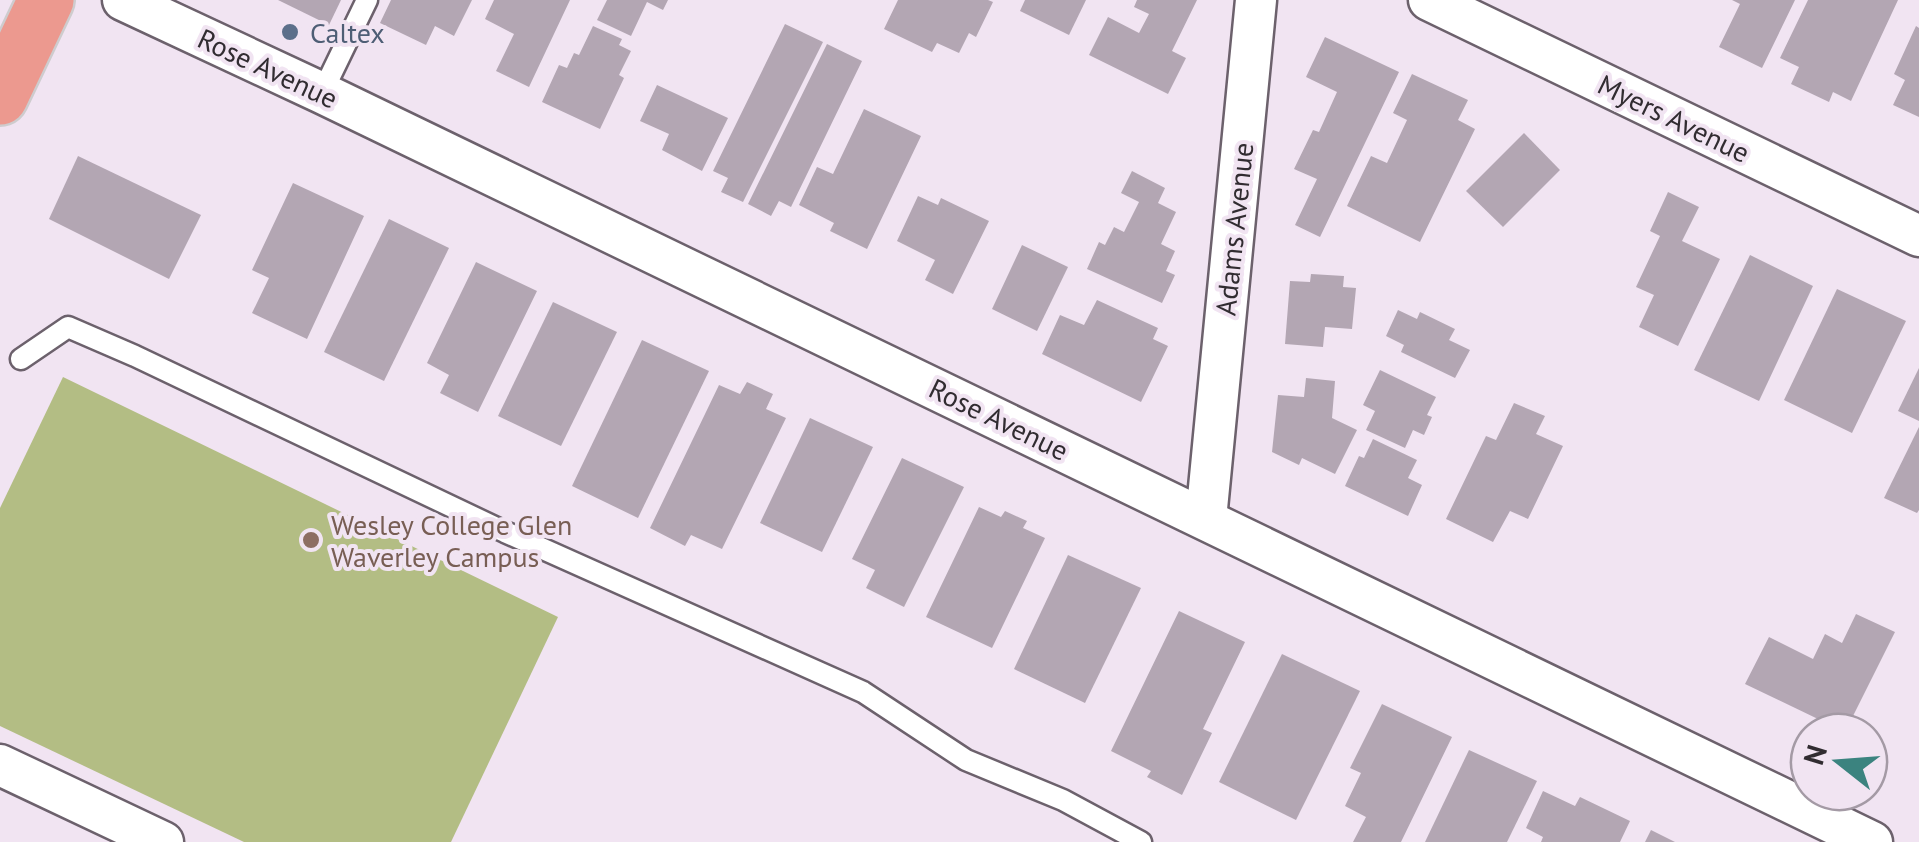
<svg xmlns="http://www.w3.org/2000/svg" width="1919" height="842" font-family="'PT Sans',sans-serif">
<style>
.green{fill:#b3bd84}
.building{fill:#b3a6b3}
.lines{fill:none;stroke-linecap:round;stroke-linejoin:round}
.service-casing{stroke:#6c616c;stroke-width:25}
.minor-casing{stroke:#6c616c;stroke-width:45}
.primary-casing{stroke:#ceccce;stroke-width:60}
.service{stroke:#fff;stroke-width:20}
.minor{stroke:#fff;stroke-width:40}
.primary{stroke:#ec998f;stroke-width:55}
.service-dot{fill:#5c6f8a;stroke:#f1e4f2;stroke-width:4}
.education-dot{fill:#8d6e63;stroke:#f1e4f2;stroke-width:4}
.labels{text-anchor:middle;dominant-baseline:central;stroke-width:8;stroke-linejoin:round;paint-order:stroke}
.service-label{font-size:28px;fill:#4e5e75;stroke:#f1e4f2;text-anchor:start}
.street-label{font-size:28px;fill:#312c31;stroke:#f1e4f2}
.education-label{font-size:28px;fill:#785e54;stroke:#f1e4f2;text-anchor:start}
</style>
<rect width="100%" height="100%" fill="#f1e4f2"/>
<path class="green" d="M 63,377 L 558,617 L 451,842 L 244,842 L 0,726 L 0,508 Z"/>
<g class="building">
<path d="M 278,0 L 341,0 L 329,25 Z"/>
<path d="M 391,0 L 472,0 L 454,36 L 435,26 L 426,45 L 380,23 Z"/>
<path d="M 494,0 L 570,0 L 529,87 L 496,71 L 514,34 L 485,19 Z"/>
<path d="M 607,0 L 668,0 L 663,10 L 647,2 L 631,36 L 597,20 Z"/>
<path d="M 898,0 L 988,0 L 993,2 L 976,37 L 969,33 L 959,53 L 937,43 L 932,52 L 884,29 Z"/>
<path d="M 1025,0 L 1086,0 L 1069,35 L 1020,11 Z"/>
<path d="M 1137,0 L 1197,0 L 1172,51 L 1186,58 L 1168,94 L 1089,55 L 1108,17 L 1139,33 L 1149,14 L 1134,7 Z"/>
<path d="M 1732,0 L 1795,0 L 1762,68 L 1719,47 L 1740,4 Z"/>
<path d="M 1808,0 L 1898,0 L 1851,101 L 1833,92 L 1829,102 L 1791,84 L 1799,67 L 1780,58 Z"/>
<path d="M 785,24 L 823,42 L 743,202 L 721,192 L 728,178 L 713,171 Z"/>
<path d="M 593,26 L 622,39 L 619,45 L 631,51 L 619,75 L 624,78 L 600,129 L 542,102 L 559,65 L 567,68 L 574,53 L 579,55 Z"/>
<path d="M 1916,26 L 1919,28 L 1919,117 L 1893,105 L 1905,80 L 1894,74 Z"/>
<path d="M 1325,37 L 1399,72 L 1320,237 L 1295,225 L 1317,179 L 1294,169 L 1313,130 L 1319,132 L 1337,92 L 1306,77 Z"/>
<path d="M 827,44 L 862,61 L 791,207 L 779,201 L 771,216 L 748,204 Z"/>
<path d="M 1412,74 L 1468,100 L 1458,120 L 1475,129 L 1420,242 L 1347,206 L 1371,156 L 1387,163 L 1407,120 L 1393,113 Z"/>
<path d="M 657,85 L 728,118 L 702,171 L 662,150 L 669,134 L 640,121 Z"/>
<path d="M 864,109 L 921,136 L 867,249 L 830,231 L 834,223 L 799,205 L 817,167 L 833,174 Z"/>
<path d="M 1524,133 L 1560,170 L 1503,227 L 1466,191 Z"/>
<path d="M 78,156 L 201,215 L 169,279 L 49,219 Z"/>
<path d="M 1132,171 L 1165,188 L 1158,203 L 1176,212 L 1161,244 L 1175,251 L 1166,271 L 1175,275 L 1162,303 L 1087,269 L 1099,242 L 1105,245 L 1114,227 L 1124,232 L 1139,202 L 1121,193 Z"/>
<path d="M 293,183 L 364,216 L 307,339 L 252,313 L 269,278 L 252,270 Z"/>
<path d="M 1668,192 L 1699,207 L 1682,241 L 1720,259 L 1678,346 L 1639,327 L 1654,295 L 1636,287 L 1660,236 L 1650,231 Z"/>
<path d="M 918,196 L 938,205 L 941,198 L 989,221 L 953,294 L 925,280 L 935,260 L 897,241 Z"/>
<path d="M 389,219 L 449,248 L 384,381 L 324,352 Z"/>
<path d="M 1022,245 L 1068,267 L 1037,331 L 992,309 Z"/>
<path d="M 1750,255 L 1813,286 L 1759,401 L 1694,370 Z"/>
<path d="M 476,262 L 537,291 L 478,412 L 440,393 L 449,375 L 427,363 Z"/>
<path d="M 1311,274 L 1344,276 L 1343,287 L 1356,288 L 1352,329 L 1325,327 L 1323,347 L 1285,344 L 1290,281 L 1310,282 Z"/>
<path d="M 1837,289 L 1906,321 L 1852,433 L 1784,400 Z"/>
<path d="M 1097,300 L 1158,328 L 1153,339 L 1168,346 L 1141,402 L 1042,354 L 1060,315 L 1084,325 Z"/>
<path d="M 553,302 L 617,332 L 561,446 L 498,416 Z"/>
<path d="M 1398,310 L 1417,319 L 1420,312 L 1455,329 L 1449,340 L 1470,350 L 1455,378 L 1401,352 L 1404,345 L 1386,336 Z"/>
<path d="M 642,340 L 709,371 L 638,518 L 572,486 Z"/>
<path d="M 1919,368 L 1919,421 L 1898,411 Z"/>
<path d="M 1380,370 L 1436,397 L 1427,415 L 1432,417 L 1424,435 L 1413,430 L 1405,448 L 1366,430 L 1375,411 L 1363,405 Z"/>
<path d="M 1306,378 L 1335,381 L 1332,418 L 1357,430 L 1335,474 L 1302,458 L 1299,465 L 1272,452 L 1278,395 L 1304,397 Z"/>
<path d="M 747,382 L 773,394 L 766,409 L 786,418 L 722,549 L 691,535 L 685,546 L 650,528 L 719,385 L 740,394 Z"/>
<path d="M 1514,403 L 1545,416 L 1536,434 L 1563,446 L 1528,519 L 1510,511 L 1493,542 L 1446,519 L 1486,436 L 1496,440 Z"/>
<path d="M 810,418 L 873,447 L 822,552 L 760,523 Z"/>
<path d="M 1919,427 L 1919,510 L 1917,513 L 1884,498 Z"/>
<path d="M 1373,439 L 1417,460 L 1408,478 L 1422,485 L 1408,516 L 1345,486 L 1359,456 L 1364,458 Z"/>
<path d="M 902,458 L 964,487 L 904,607 L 866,588 L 875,570 L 852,559 Z"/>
<path d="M 979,507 L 1001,517 L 1005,511 L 1027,521 L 1023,528 L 1045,538 L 992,648 L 926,617 Z"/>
<path d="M 1068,555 L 1141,588 L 1085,703 L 1014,669 Z"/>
<path d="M 1179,611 L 1245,642 L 1203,729 L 1212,733 L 1182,795 L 1147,777 L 1151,771 L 1111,751 Z"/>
<path d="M 1856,614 L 1895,632 L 1845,732 L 1745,684 L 1769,637 L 1813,659 L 1825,634 L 1842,643 Z"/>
<path d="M 1282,654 L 1360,691 L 1296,820 L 1219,782 Z"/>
<path d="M 1382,704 L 1452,737 L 1401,842 L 1353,842 L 1366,817 L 1345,806 L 1361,773 L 1350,768 Z"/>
<path d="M 1469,750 L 1537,781 L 1507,842 L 1425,842 Z"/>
<path d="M 1543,791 L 1575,806 L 1580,797 L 1630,821 L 1620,842 L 1541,842 L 1543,837 L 1526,828 Z"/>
<path d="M 1651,830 L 1675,842 L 1645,842 Z"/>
</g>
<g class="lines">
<g class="service-casing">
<g id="service">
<path d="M 322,93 L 367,0"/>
<path d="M 21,359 L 68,327 L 135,356 L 505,532 L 863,692 L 966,760 L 1063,800 L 1141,842"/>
</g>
</g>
<g class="minor-casing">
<g id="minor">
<path d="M 123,0 L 322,93 L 1872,842"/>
<path d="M 1429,0 L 1919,236"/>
<path d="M 1206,519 L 1256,0"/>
<path d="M 0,765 L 163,842"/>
</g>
</g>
<g class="primary-casing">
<path id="primary" d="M 0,97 L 46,0"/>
</g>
<use href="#service" class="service"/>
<use href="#minor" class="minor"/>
<use href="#primary" class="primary"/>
</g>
<circle class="service-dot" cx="290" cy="32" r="10"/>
<circle class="education-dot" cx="311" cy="540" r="10"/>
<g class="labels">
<g class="service-label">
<text x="310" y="32">Caltex</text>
</g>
<g class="street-label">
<text transform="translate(268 68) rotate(25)">Rose Avenue</text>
<text transform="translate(1674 118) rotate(26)">Myers Avenue</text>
<text transform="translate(1234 229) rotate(-84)">Adams Avenue</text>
<text transform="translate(999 419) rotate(26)">Rose Avenue</text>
</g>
<g class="education-label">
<text x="331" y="524">Wesley College Glen<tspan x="331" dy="32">Waverley Campus</tspan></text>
</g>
</g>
<g transform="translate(1839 762) rotate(287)"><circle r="48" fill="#f1e4f2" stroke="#a49aa5" stroke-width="2.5"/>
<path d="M0-8L18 38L0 25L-18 38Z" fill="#3b837f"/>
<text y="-15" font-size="28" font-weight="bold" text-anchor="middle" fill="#312c31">N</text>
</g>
</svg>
